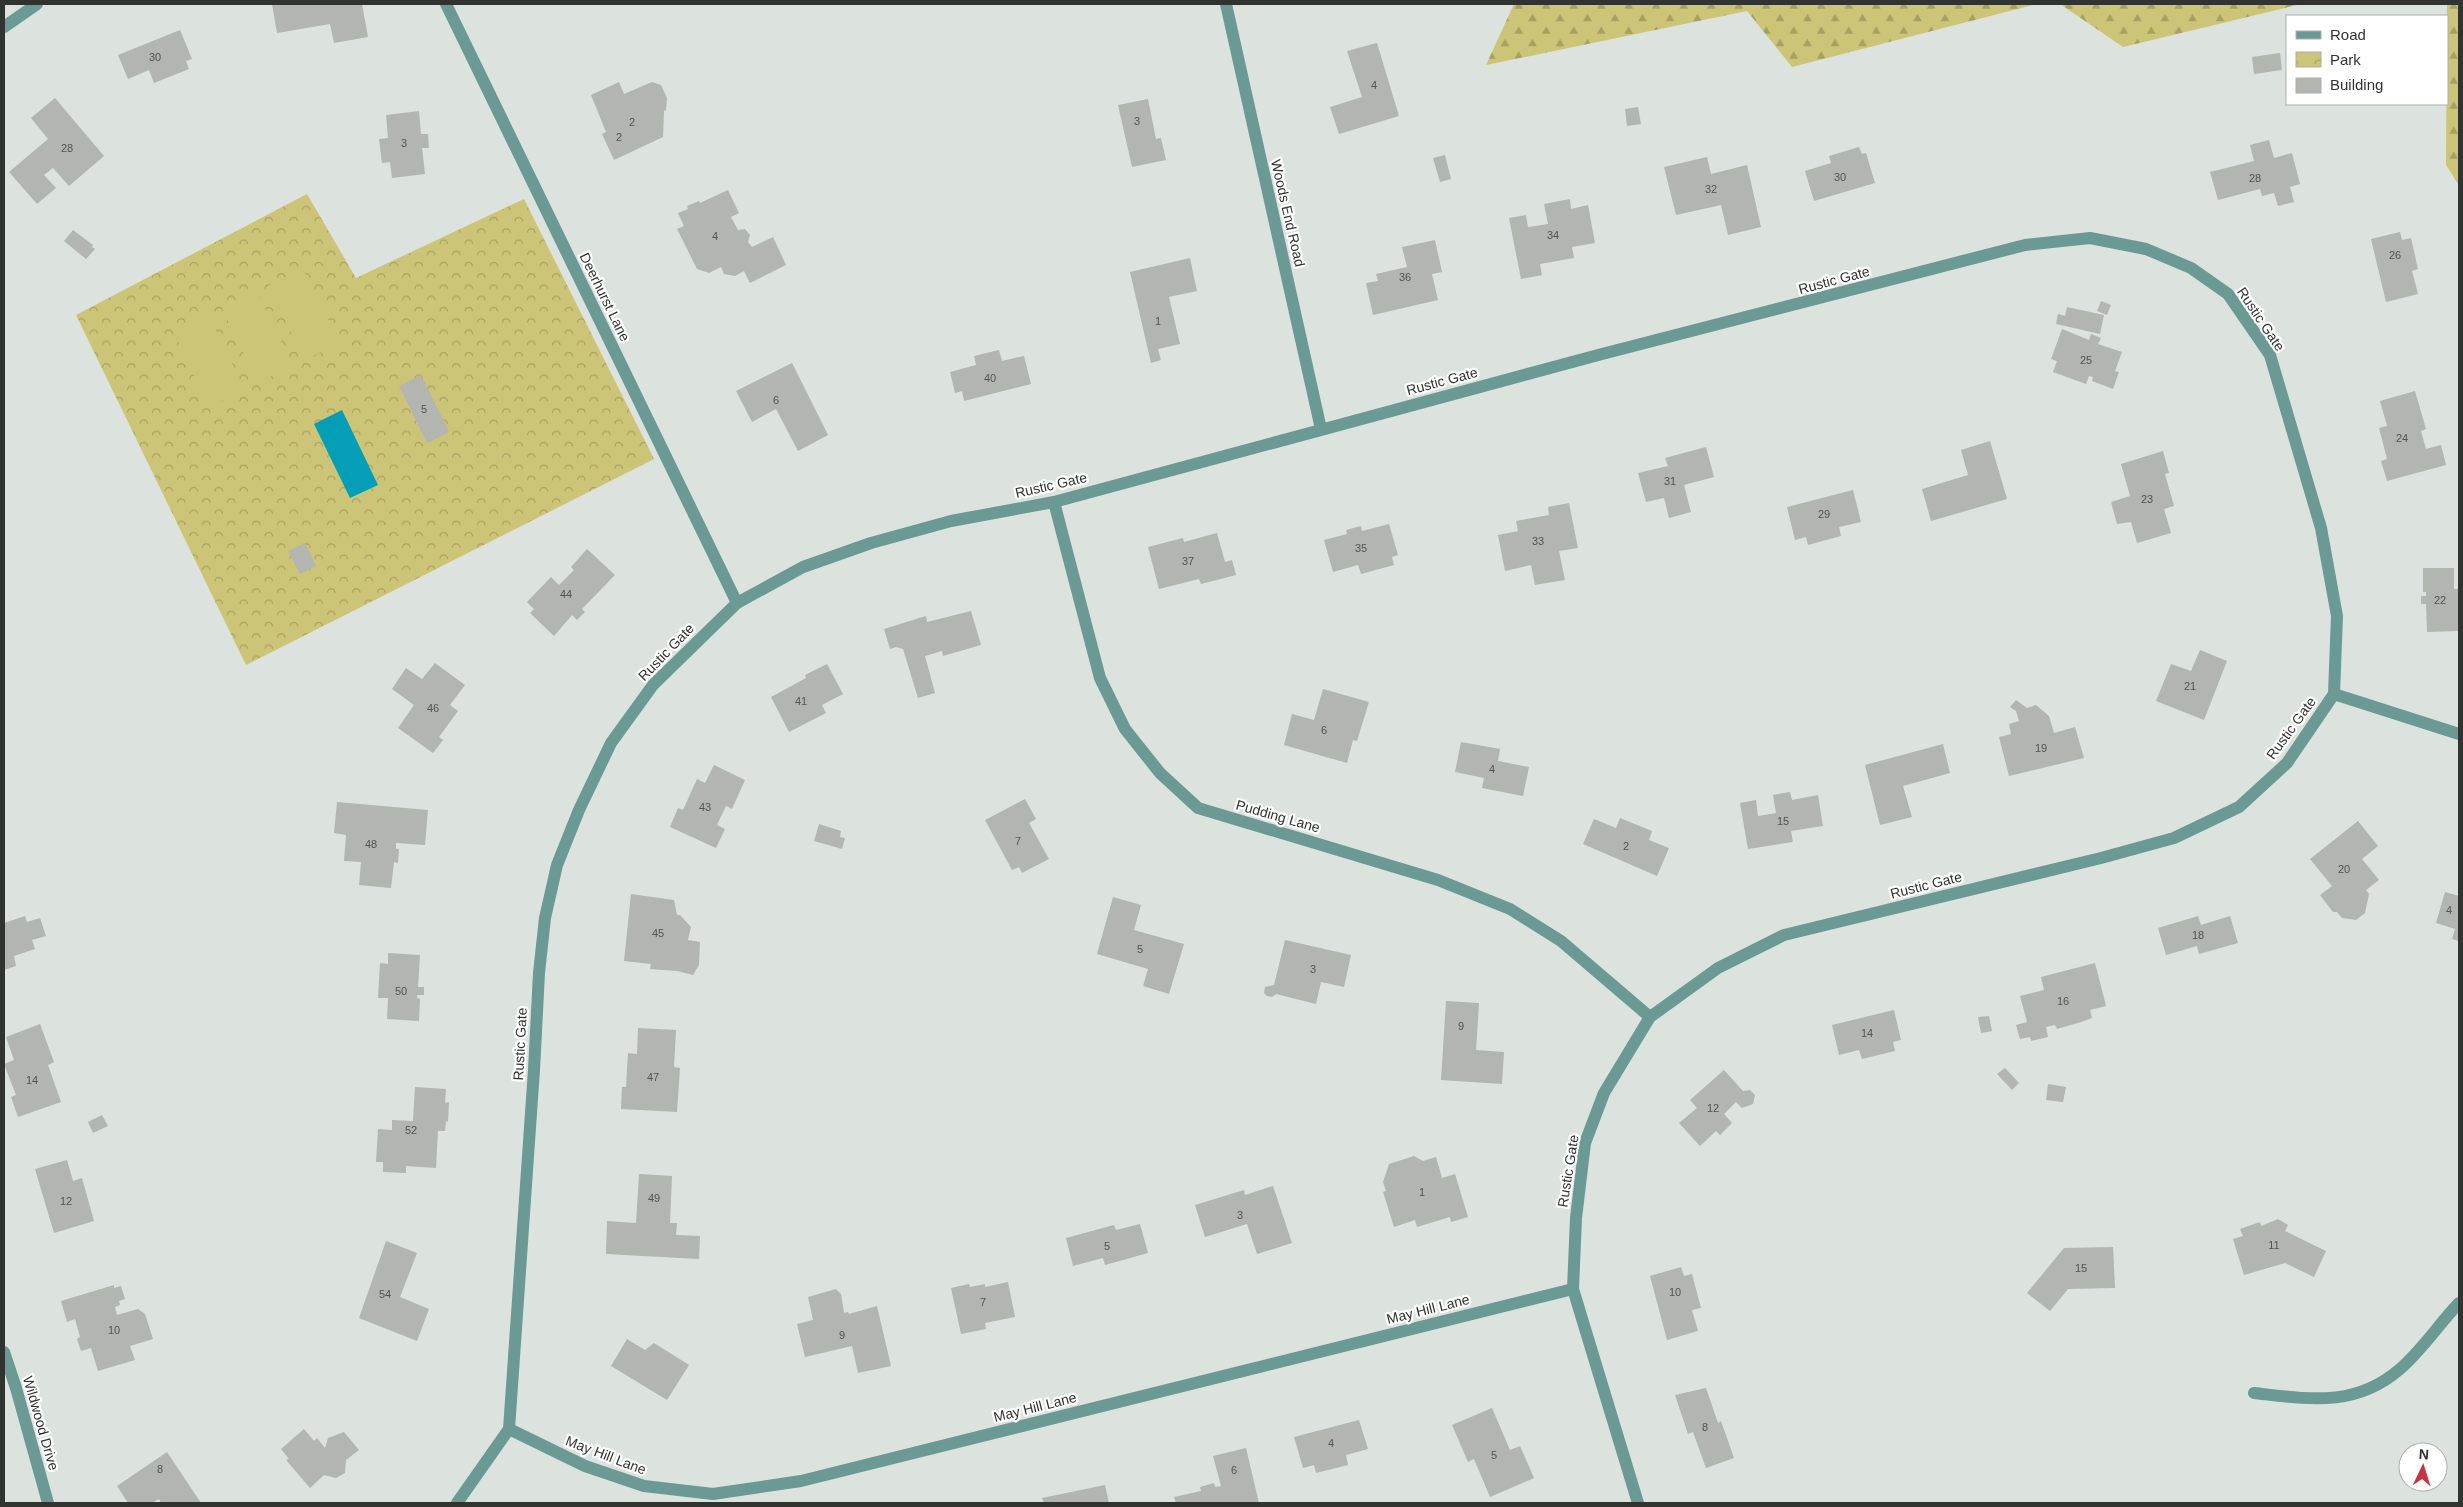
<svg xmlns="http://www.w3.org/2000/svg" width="2463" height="1507" font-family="Arial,sans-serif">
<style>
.forest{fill:url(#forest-firs)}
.park{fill:url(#park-crowns)}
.pitch{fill:#ccc577}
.water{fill:#049fb7}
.building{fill:#b2b5b0}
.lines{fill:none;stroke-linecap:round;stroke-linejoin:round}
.minor{stroke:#6b9993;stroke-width:12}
.labels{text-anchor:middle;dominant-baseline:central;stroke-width:4.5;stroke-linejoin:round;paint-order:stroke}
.number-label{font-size:11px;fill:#515451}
.street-label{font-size:14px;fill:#313331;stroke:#fff}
</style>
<defs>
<pattern id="forest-firs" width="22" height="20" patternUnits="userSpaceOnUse" patternTransform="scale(1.25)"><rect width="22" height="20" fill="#ccc577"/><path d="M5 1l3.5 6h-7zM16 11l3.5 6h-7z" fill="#a6a162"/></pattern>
<pattern id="park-crowns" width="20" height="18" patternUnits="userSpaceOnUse" patternTransform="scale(1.25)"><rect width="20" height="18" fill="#ccc577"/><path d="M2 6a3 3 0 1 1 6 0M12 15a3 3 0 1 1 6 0" fill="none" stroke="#a6a162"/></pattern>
</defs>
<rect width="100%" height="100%" fill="#dce2de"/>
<g class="forest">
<path d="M 1514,4 L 2037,4 L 1792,67 L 1747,11 L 1486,65 Z"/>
<path d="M 2060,4 L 2301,4 L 2123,47 Z"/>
<path d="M 2447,4 L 2459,4 L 2459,185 L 2446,165 Z"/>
</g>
<path class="park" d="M 307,194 L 356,278 L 524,199 L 654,459 L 246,665 L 76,315 Z"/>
<g class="pitch">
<path d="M 303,268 L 340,343 L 305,360 L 268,286 Z"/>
<path d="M 257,292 L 293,366 L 258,382 L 222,309 Z"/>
<path d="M 208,314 L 245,390 L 209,407 L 173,331 Z"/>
</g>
<path class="water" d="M 342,410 L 378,485 L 350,498 L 314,424 Z"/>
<g class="building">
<path d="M 272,4 L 362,4 L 368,37 L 334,43 L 330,24 L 277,33 Z"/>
<path d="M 180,30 L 192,59 L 186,61 L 189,69 L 154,83 L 149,70 L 128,79 L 118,55 Z"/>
<path d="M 1377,43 L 1399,116 L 1339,134 L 1330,107 L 1362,97 L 1347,51 Z"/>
<path d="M 2280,53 L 2282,70 L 2254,74 L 2252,57 Z"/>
<path d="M 619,82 L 624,94 L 652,82 L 661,85 L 667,98 L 666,110 L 664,111 L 663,137 L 614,160 L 602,134 L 606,132 L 591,95 Z"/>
<path d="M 55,98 L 104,156 L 69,186 L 53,168 L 44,175 L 56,188 L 37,204 L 9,172 L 48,139 L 31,118 Z"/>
<path d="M 1148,99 L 1156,139 L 1161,138 L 1166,160 L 1132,167 L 1118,105 Z"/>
<path d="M 1638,107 L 1641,124 L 1627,126 L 1625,109 Z"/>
<path d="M 419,111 L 421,134 L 428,134 L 429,148 L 422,148 L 425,174 L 392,178 L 390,162 L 382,163 L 379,139 L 388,138 L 386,115 Z"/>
<path d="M 2269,140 L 2274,158 L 2292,153 L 2300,184 L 2290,187 L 2294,202 L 2278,206 L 2274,193 L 2262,196 L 2260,189 L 2218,200 L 2210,172 L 2254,161 L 2250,145 Z"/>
<path d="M 1859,147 L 1862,154 L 1866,153 L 1875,183 L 1814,201 L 1805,171 L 1831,163 L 1829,156 Z"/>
<path d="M 1445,155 L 1451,179 L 1440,182 L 1433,158 Z"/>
<path d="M 1707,157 L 1711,174 L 1747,165 L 1761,227 L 1728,235 L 1721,205 L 1676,215 L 1664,167 Z"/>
<path d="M 728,190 L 739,213 L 731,217 L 738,230 L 745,229 L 750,235 L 748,242 L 752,247 L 773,237 L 786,265 L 750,283 L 744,271 L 735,276 L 724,274 L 721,267 L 709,273 L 697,269 L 677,229 L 684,226 L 678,213 L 688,209 L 687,206 L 699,201 L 700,203 Z"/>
<path d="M 1570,199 L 1571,209 L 1588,205 L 1595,243 L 1572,247 L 1574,258 L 1540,264 L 1542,275 L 1521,279 L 1509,218 L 1526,215 L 1528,227 L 1548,224 L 1544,204 Z"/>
<path d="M 73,230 L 93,245 L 92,247 L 95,249 L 86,259 L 64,241 Z"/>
<path d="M 2400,232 L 2402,240 L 2411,238 L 2418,269 L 2412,271 L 2418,294 L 2386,302 L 2371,239 Z"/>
<path d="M 1435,240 L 1442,272 L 1432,274 L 1438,300 L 1373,315 L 1366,283 L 1378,281 L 1376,274 L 1407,267 L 1402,247 Z"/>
<path d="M 1190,258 L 1197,291 L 1169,297 L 1180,344 L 1158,349 L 1161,360 L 1151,363 L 1130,272 Z"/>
<path d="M 2101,301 L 2111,305 L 2107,315 L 2097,311 Z"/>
<path d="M 2067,307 L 2104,315 L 2100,334 L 2056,324 L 2058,314 L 2065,316 Z"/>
<path d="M 2062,329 L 2089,340 L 2091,334 L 2101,338 L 2098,344 L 2122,352 L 2115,371 L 2119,372 L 2113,389 L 2092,381 L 2093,377 L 2089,376 L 2086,384 L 2053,372 L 2057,361 L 2051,359 Z"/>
<path d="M 999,350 L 1002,361 L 1024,356 L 1031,384 L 964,401 L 962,391 L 955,393 L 950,372 L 976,365 L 974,356 Z"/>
<path d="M 792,363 L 828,435 L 798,451 L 776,409 L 752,422 L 736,391 Z"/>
<path d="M 421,375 L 449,432 L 427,443 L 399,386 Z"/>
<path d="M 2415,391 L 2426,429 L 2421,431 L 2426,449 L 2441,445 L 2446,465 L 2387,481 L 2381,461 L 2387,459 L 2379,428 L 2387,426 L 2380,401 Z"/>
<path d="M 1990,441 L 2007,499 L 1931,521 L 1922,489 L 1968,475 L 1961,450 Z"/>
<path d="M 1706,447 L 1714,477 L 1684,485 L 1691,512 L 1669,518 L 1664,498 L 1646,502 L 1638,473 L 1668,466 L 1665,458 Z"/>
<path d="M 2163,451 L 2169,473 L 2165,474 L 2174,506 L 2164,509 L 2171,533 L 2137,543 L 2131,522 L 2117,524 L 2111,502 L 2130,496 L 2121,464 Z"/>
<path d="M 1853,490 L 1861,522 L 1839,527 L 1841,536 L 1808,545 L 1806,537 L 1795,540 L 1787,507 Z"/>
<path d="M 1569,503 L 1578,548 L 1559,551 L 1565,580 L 1535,585 L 1531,565 L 1505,571 L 1498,535 L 1518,531 L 1516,521 L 1549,515 L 1548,507 Z"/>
<path d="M 1389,524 L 1398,555 L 1392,557 L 1394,565 L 1361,574 L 1358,565 L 1333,572 L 1324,540 L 1347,534 L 1346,530 L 1361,526 L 1362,531 Z"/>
<path d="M 1217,533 L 1225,562 L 1232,560 L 1236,575 L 1201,584 L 1199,579 L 1159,589 L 1148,547 L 1183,538 L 1184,542 Z"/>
<path d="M 305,543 L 316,566 L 300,574 L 288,551 Z"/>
<path d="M 587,549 L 615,575 L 582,609 L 585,612 L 577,620 L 572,615 L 554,636 L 530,613 L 534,609 L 527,602 L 551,577 L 559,585 L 574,570 L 571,567 Z"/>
<path d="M 2423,568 L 2454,568 L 2454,589 L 2459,589 L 2459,631 L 2427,632 L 2426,604 L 2421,604 L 2421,596 L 2426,596 L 2426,592 L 2423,592 Z"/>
<path d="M 971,611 L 981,645 L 943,656 L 942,651 L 925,656 L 935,693 L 918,698 L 903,649 L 896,647 L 890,649 L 884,629 L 926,616 L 927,622 Z"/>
<path d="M 2200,650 L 2227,661 L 2204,720 L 2156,701 L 2171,664 L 2191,671 Z"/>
<path d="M 435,663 L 465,685 L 450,705 L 458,711 L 439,737 L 443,740 L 433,753 L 398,728 L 414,705 L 392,689 L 406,668 L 422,679 Z"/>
<path d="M 827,664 L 843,694 L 822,705 L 826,713 L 789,732 L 771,697 L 806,678 L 805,675 Z"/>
<path d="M 1323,689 L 1369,702 L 1357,741 L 1353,740 L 1347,763 L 1284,745 L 1292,714 L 1314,720 Z"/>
<path d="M 2016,700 L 2027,708 L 2036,705 L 2049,716 L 2054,733 L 2075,727 L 2084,758 L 2009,776 L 1999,737 L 2011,734 L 2009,724 L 2019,721 L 2016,711 L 2010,707 Z"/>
<path d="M 1461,742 L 1500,749 L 1498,761 L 1529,767 L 1523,796 L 1482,788 L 1484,778 L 1455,772 Z"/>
<path d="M 1943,744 L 1950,773 L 1903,786 L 1912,817 L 1880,825 L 1865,765 Z"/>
<path d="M 714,765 L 745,780 L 732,809 L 726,806 L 717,825 L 725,829 L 716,848 L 670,827 L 678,808 L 683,810 L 697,779 L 705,783 Z"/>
<path d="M 1790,792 L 1792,800 L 1818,795 L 1823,826 L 1791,831 L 1793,842 L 1748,849 L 1740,803 L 1756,800 L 1758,816 L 1776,813 L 1773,795 Z"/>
<path d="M 1025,799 L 1036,819 L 1029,823 L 1049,859 L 1022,873 L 1019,867 L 1012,870 L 985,820 Z"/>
<path d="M 337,802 L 428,810 L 425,845 L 396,843 L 396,849 L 399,849 L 398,863 L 394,862 L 391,888 L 359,885 L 361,862 L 344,861 L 346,835 L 334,833 Z"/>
<path d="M 1620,818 L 1652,831 L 1649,840 L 1669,848 L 1657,876 L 1583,844 L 1594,819 L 1616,828 Z"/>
<path d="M 2358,821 L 2378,846 L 2362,859 L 2379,880 L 2366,890 L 2369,894 L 2365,913 L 2356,920 L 2342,918 L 2337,912 L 2333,912 L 2320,895 L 2332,886 L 2310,859 Z"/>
<path d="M 819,824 L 841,831 L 840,837 L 845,838 L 842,849 L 814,841 Z"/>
<path d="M 2445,892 L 2459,896 L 2459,941 L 2452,939 L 2455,929 L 2436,923 Z"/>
<path d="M 631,894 L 674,900 L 677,915 L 680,915 L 691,927 L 688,940 L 700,942 L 699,965 L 693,975 L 677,971 L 650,969 L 651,964 L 624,961 Z"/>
<path d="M 1113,897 L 1141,905 L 1134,930 L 1184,944 L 1169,994 L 1143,986 L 1148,969 L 1097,954 Z"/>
<path d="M 25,916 L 27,922 L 40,918 L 46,936 L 32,940 L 35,949 L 14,956 L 16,966 L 4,970 L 4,923 Z"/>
<path d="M 2198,916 L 2201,925 L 2230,916 L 2238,943 L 2199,954 L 2197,946 L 2166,955 L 2158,928 Z"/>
<path d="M 1285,940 L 1351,955 L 1344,987 L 1321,982 L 1316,1004 L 1276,994 L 1272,997 L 1267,996 L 1264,993 L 1265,987 L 1274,985 Z"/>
<path d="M 388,953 L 420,955 L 418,987 L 424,987 L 424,995 L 417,995 L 417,998 L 420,999 L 419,1021 L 387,1019 L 388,998 L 378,998 L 380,963 L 388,964 Z"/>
<path d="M 2095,963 L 2106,1006 L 2090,1010 L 2092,1018 L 2081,1022 L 2057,1029 L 2055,1025 L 2046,1027 L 2048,1037 L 2031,1041 L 2030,1037 L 2020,1039 L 2016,1025 L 2027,1022 L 2020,996 L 2044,990 L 2041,977 Z"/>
<path d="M 1446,1001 L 1479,1003 L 1476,1050 L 1504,1052 L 1502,1084 L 1441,1080 Z"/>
<path d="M 1894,1010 L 1901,1040 L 1893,1042 L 1895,1051 L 1862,1059 L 1859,1050 L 1839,1055 L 1832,1025 Z"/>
<path d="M 1989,1016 L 1992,1031 L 1981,1033 L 1978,1017 Z"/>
<path d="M 40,1024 L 54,1062 L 48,1065 L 61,1102 L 18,1117 L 11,1097 L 16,1095 L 4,1064 L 14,1060 L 6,1037 Z"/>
<path d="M 638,1028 L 676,1030 L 674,1067 L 680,1068 L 677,1112 L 621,1109 L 622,1087 L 626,1087 L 628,1053 L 637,1054 Z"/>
<path d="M 2005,1068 L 2019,1083 L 2012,1090 L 1997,1074 Z"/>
<path d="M 1724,1070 L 1743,1091 L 1750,1090 L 1755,1095 L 1753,1104 L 1742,1108 L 1736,1102 L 1724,1114 L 1732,1123 L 1720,1135 L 1716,1131 L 1700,1146 L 1679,1123 L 1697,1108 L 1690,1100 Z"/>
<path d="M 2048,1084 L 2066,1087 L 2063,1102 L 2046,1100 Z"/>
<path d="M 415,1087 L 446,1089 L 445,1103 L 449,1102 L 448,1122 L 446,1121 L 445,1131 L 438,1131 L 436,1168 L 406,1166 L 406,1173 L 383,1172 L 383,1162 L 376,1162 L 378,1129 L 392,1130 L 392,1120 L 413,1121 Z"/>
<path d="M 102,1115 L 108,1126 L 93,1133 L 88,1122 Z"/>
<path d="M 1414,1156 L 1423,1161 L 1436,1157 L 1442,1178 L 1455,1174 L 1468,1217 L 1451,1222 L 1450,1217 L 1417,1227 L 1415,1220 L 1394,1227 L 1383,1192 L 1386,1191 L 1383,1182 L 1389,1164 Z"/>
<path d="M 67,1160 L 73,1181 L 82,1178 L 94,1221 L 54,1233 L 35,1169 Z"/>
<path d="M 639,1174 L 672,1176 L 670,1223 L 677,1223 L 676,1235 L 700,1236 L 699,1259 L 606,1254 L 607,1221 L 636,1223 Z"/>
<path d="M 1273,1186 L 1292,1243 L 1257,1254 L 1247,1224 L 1205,1237 L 1195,1205 L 1244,1190 L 1245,1195 Z"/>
<path d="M 2278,1219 L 2288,1225 L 2285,1231 L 2326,1251 L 2314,1277 L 2285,1263 L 2244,1275 L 2233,1239 L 2243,1236 L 2240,1229 L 2260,1222 L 2261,1226 Z"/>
<path d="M 1140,1224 L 1148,1253 L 1105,1265 L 1103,1258 L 1073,1266 L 1066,1238 L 1114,1225 L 1116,1230 Z"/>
<path d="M 386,1241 L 417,1253 L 400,1297 L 429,1309 L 417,1341 L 359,1318 Z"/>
<path d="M 2113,1247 L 2115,1288 L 2068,1289 L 2050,1311 L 2027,1293 L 2064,1248 Z"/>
<path d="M 1681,1267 L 1684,1276 L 1692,1274 L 1701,1308 L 1692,1310 L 1698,1331 L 1667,1340 L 1650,1276 Z"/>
<path d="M 1008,1282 L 1015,1317 L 985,1323 L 986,1329 L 961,1334 L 951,1288 L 969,1284 L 970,1287 L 985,1284 L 985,1287 Z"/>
<path d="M 114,1285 L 114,1288 L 121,1286 L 125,1299 L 119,1301 L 120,1305 L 115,1307 L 117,1315 L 138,1309 L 145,1314 L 153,1339 L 130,1346 L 135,1360 L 98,1371 L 91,1348 L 81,1351 L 77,1339 L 80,1337 L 75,1319 L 67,1322 L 61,1301 Z"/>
<path d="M 836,1289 L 841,1294 L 844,1313 L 848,1312 L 849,1314 L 877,1306 L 891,1366 L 858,1373 L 852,1346 L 805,1357 L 797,1324 L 813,1320 L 808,1297 Z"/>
<path d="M 627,1339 L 645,1350 L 654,1343 L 689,1365 L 667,1400 L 611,1366 Z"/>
<path d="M 1706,1388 L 1718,1423 L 1721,1421 L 1734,1458 L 1706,1468 L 1693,1432 L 1688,1434 L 1675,1395 Z"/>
<path d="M 1492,1408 L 1510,1450 L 1520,1446 L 1534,1478 L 1490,1497 L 1474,1459 L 1468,1462 L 1452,1425 Z"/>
<path d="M 1359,1420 L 1368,1449 L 1346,1455 L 1348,1465 L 1316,1473 L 1314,1465 L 1303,1468 L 1294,1437 Z"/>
<path d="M 304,1429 L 314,1441 L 317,1438 L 325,1448 L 328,1438 L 344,1432 L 359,1450 L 346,1460 L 345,1473 L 336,1478 L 324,1475 L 310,1488 L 286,1460 L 289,1459 L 281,1449 Z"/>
<path d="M 1246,1448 L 1259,1503 L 1176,1503 L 1174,1497 L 1201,1491 L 1200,1487 L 1214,1483 L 1215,1487 L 1221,1486 L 1213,1456 Z"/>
<path d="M 167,1452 L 201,1503 L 161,1503 L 159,1499 L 152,1503 L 128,1503 L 117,1486 Z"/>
<path d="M 1105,1485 L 1109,1503 L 1044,1503 L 1042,1498 Z"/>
</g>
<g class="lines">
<g class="minor">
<path d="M 446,4 L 737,603"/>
<path d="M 1226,4 L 1321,429"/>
<path d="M 4,27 L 37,4"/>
<path d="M 1054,502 L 1100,678 L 1125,729 L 1160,773 L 1198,808 L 1438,880 L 1510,909 L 1561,941 L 1650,1017"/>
<path d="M 2334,694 L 2459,734"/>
<path d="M 4,1352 L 16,1388 L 48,1503"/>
<path d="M 2254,1393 C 2308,1399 2355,1408 2400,1369 C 2422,1350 2439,1324 2459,1303"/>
<path d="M 509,1429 L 585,1466 L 644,1486 L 713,1494 L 801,1481 L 1573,1289"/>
<path d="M 457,1503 L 509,1429 L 534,1070 L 539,973 L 545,918 L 557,865 L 579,810 L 611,743 L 653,685 L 737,603 L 803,567 L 871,543 L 951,521 L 1054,502 L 1602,354 L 2025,245 L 2090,238 L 2146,249 L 2191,268 L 2228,294 L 2270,355 L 2321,528 L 2337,616 L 2334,694 L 2287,763 L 2239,807 L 2174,838 L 2101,858 L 1784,935 L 1718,968 L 1650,1017 L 1604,1093 L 1585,1143 L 1576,1218 L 1573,1289 L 1638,1503"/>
</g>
</g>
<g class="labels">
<g class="number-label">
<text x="155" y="57">30</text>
<text x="1374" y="85">4</text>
<text x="1137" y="121">3</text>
<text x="632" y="122">2</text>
<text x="619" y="137">2</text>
<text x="404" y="143">3</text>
<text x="67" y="148">28</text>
<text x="1840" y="177">30</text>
<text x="2255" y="178">28</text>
<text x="1711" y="189">32</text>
<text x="1553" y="235">34</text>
<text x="715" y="236">4</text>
<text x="2395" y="255">26</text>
<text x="1405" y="277">36</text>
<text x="1158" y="321">1</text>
<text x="2086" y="360">25</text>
<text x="990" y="378">40</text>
<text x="776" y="400">6</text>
<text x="424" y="409">5</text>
<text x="2402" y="438">24</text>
<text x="1670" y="481">31</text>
<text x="2147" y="499">23</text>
<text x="1824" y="514">29</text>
<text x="1538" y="541">33</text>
<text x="1361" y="548">35</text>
<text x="1188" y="561">37</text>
<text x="566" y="594">44</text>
<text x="2440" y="600">22</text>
<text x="2190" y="686">21</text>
<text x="801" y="701">41</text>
<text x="433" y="708">46</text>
<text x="1324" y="730">6</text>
<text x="2041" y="748">19</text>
<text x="1492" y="769">4</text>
<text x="705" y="807">43</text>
<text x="1783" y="821">15</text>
<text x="1018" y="841">7</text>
<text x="371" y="844">48</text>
<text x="1626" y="846">2</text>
<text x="2344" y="869">20</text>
<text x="2449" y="910">4</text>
<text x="658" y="933">45</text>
<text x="2198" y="935">18</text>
<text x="1140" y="949">5</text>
<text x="1313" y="969">3</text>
<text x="401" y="991">50</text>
<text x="2063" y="1001">16</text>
<text x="1461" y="1026">9</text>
<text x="1867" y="1033">14</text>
<text x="653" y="1077">47</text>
<text x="32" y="1080">14</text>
<text x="1713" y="1108">12</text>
<text x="411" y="1130">52</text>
<text x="1422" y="1192">1</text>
<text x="654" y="1198">49</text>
<text x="66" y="1201">12</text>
<text x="1240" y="1215">3</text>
<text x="2274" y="1245">11</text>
<text x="1107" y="1246">5</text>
<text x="2081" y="1268">15</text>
<text x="1675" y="1292">10</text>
<text x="385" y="1294">54</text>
<text x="983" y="1302">7</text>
<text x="114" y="1330">10</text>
<text x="842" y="1335">9</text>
<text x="1705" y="1427">8</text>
<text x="1331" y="1443">4</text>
<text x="1494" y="1455">5</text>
<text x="160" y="1469">8</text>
<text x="1234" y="1470">6</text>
</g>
<g class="street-label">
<text transform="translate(1288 213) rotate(77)">Woods End Road</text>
<text transform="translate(1834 280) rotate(-15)">Rustic Gate</text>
<text transform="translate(605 297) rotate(64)">Deerhurst Lane</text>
<text transform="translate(2261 319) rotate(56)">Rustic Gate</text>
<text transform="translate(1442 381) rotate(-15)">Rustic Gate</text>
<text transform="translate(1051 485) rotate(-13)">Rustic Gate</text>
<text transform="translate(666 652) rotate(-46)">Rustic Gate</text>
<text transform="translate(2291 728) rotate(-54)">Rustic Gate</text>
<text transform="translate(1278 816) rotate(16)">Pudding Lane</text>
<text transform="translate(1926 885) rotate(-14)">Rustic Gate</text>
<text transform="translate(520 1044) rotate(-87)">Rustic Gate</text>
<text transform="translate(1568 1171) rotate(-81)">Rustic Gate</text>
<text transform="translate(1428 1309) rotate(-14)">May Hill Lane</text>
<text transform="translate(1035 1407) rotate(-14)">May Hill Lane</text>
<text transform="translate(41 1423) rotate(74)">Wildwood Drive</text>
<text transform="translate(606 1455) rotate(21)">May Hill Lane</text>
</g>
</g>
<rect width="2463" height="1507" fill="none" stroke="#313331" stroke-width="10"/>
<rect x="2286" y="15" width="162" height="90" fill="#ffffff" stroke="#adadad"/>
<rect x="2296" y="31" width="25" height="8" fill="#6b9993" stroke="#adadad"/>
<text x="2330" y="40" font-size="15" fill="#313331">Road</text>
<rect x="2296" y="52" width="25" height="15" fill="url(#park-crowns)" stroke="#adadad"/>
<text x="2330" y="65" font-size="15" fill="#313331">Park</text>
<rect x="2296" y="78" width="25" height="15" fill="#b2b5b0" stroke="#adadad"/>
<text x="2330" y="90" font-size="15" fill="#313331">Building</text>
<g transform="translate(2423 1467) rotate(4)"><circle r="24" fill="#ffffff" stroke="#adadad"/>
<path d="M0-4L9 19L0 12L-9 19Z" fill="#c63640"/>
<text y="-8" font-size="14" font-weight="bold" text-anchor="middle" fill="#313331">N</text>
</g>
</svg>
